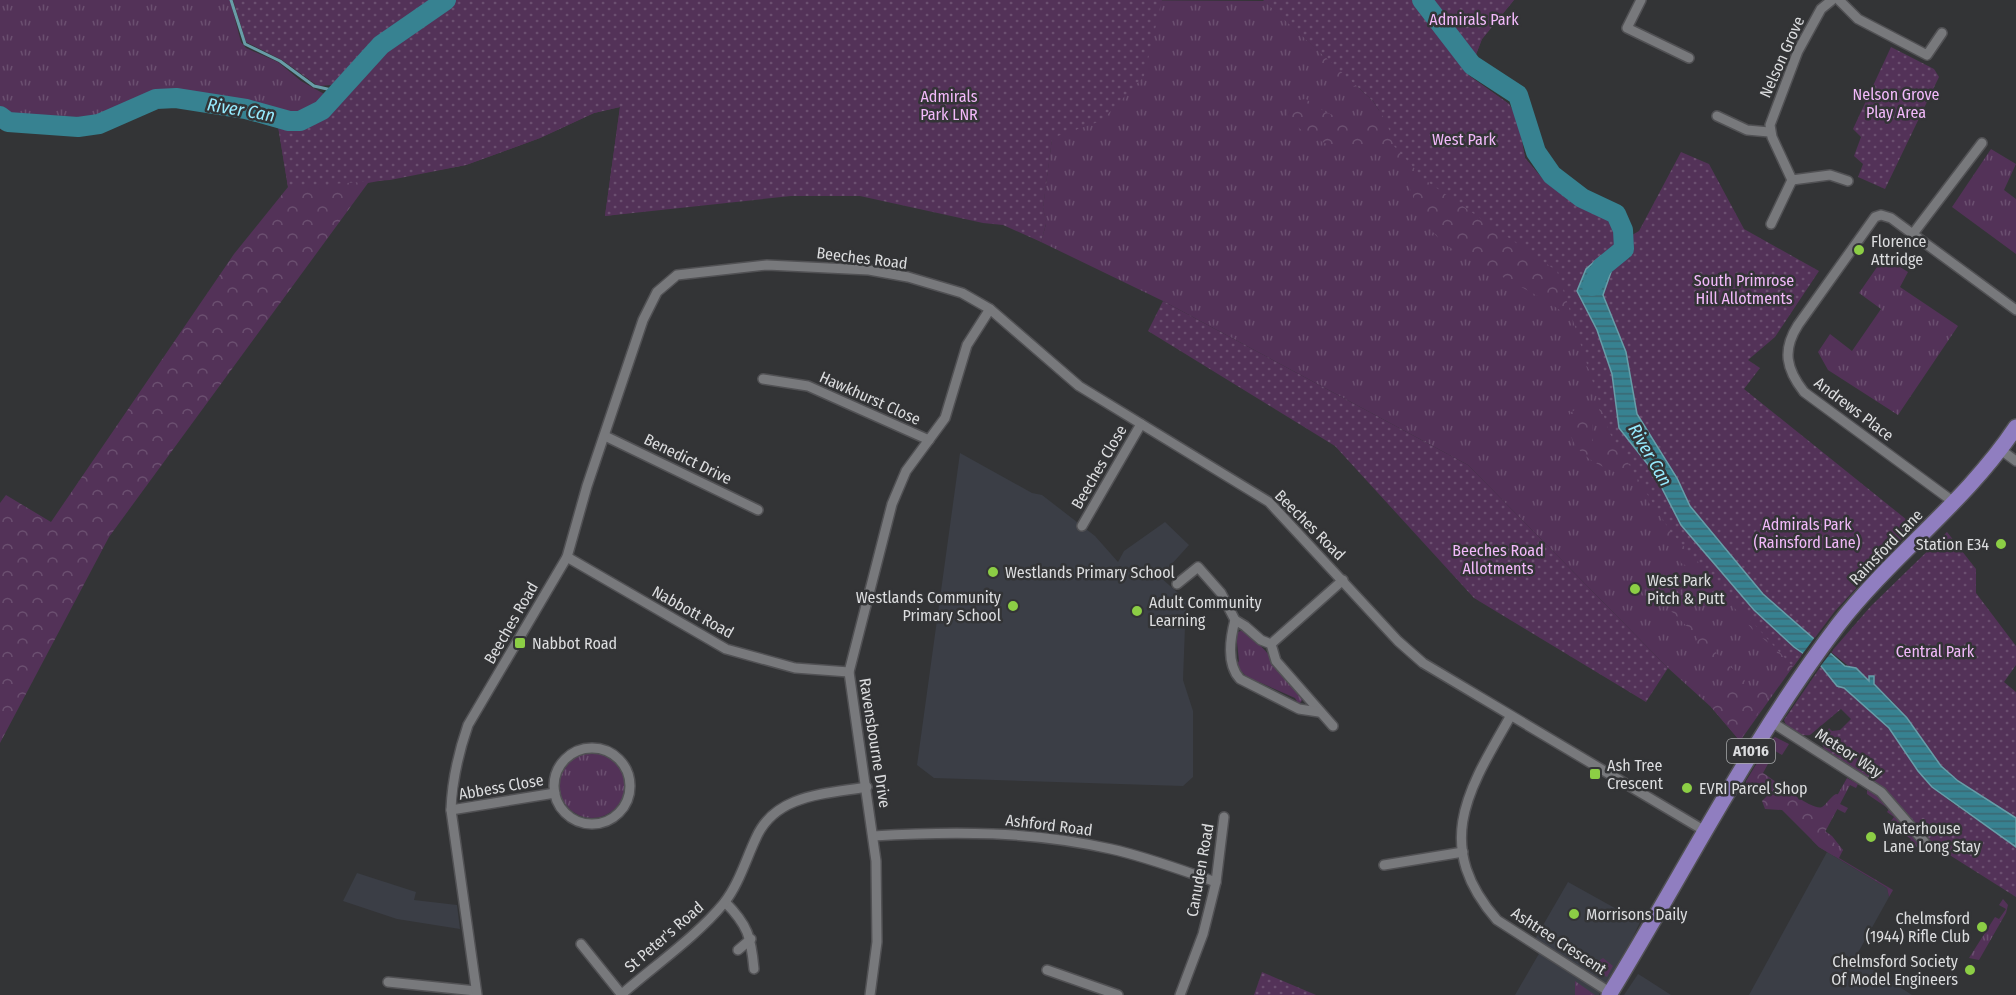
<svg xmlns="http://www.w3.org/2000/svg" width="2016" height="995" font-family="'Fira Sans Condensed',sans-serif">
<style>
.built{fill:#3b3e46}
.grass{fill:url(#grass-tufts)}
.forest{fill:url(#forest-crowns)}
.park{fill:url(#park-dots)}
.water{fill:url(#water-rules);stroke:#689da8;stroke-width:1.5}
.pier{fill:#333436}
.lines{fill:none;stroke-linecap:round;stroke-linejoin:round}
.stream{stroke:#689da8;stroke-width:3}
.river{stroke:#378291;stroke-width:20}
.minor-casing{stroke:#515154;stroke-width:12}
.primary-casing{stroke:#515154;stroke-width:18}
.minor{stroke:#78797c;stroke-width:9}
.primary{stroke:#907ec0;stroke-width:15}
.poi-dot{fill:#8cce45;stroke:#333436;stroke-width:2}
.labels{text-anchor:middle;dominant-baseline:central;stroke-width:5;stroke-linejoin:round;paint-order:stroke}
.shield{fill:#333436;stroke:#a9aaac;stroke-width:1.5}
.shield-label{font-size:15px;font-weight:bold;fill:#dcdddf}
.park-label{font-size:16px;fill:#f2b9fa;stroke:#333436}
.street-label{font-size:16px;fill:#dcdddf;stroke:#333436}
.poi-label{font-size:16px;fill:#dcdddf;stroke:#333436;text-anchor:start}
.water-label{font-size:18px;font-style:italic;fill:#97ebfe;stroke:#333436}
</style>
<defs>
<pattern id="grass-tufts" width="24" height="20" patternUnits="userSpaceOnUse" patternTransform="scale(1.5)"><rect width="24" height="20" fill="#533258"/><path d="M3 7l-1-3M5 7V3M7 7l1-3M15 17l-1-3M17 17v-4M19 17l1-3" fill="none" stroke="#6b4f70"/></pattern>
<pattern id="forest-crowns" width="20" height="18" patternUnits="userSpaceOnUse" patternTransform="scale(1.5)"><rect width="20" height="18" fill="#533258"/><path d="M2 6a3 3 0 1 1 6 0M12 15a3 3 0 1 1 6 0" fill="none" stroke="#6b4f70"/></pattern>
<pattern id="park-dots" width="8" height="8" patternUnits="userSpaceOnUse" patternTransform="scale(1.5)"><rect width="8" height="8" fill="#533258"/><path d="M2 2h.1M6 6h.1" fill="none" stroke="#6b4f70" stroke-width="1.8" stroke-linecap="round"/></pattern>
<pattern id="water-rules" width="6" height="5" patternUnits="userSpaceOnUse" patternTransform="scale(1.5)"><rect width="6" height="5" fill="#378291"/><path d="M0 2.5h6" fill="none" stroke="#3b6872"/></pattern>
</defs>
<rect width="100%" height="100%" fill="#333436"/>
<g class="built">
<path d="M 960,453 L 1032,493 L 1042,495 L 1095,536 L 1118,562 L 1124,551 L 1165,522 L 1189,545 L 1160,577 L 1186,600 L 1183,680 L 1193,711 L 1193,777 L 1183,786 L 934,778 L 917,765 Z"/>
<path d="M 1827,852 L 1887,888 L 1889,897 L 1855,958 L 1912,995 L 1749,995 Z"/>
<path d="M 357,873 L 416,892 L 414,900 L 457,905 L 460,929 L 397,919 L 343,901 Z"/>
<path d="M 1568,882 L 1640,922 L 1632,939 L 1599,995 L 1515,995 L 1544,945 L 1535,939 Z"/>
<path d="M 1638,974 L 1643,977 L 1671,995 L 1624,995 Z"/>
</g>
<g class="grass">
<path d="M 0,0 L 230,0 L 241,42 L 246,48 L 278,62 L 301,81 L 326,95 C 315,112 300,116 281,112 L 278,126 C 244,115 187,95 152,108 C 129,116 109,129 83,132 C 55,135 27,126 0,129 Z"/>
<path d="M 1093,0 L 1265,1 L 1373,101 L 1387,123 L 1578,285 L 1802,654 L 1740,741 L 1711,707 L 1668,668 L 1468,465 L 1163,301 L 1041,242 L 1046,224 L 1043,207 L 1052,138 Z"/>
<path d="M 1991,149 L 2016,164 L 2004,190 L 2016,199 L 2016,254 L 1952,207 Z"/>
<path d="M 1884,257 L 1908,272 L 1900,287 L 1958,326 L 1898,415 L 1828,370 L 1818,352 L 1830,334 L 1852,351 L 1881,309 L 1859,293 Z"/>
<path d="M 1243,630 C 1267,648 1283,674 1304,697 L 1299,705 L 1295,698 L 1259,682 L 1254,684 L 1236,666 L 1239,661 L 1236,633 Z"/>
<circle cx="592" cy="785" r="33"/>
<path d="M 1847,778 L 1858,784 L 1856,788 L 1850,785 L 1840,804 L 1848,808 L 1845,813 L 1837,809 L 1825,831 L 1832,836 L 1843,850 L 1839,858 L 1893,890 L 1889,897 L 1887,888 L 1819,847 L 1812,840 Z"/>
<path d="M 1867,788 L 1882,796 L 1901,821 L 1897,827 L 1888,825 L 1894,817 L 1887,812 L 1889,809 L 1867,794 Z"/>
<path d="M 1906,826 L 1928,850 L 1921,850 L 1909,842 L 1911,839 L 1901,832 Z"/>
<path d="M 2003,899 L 2008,905 L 2006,913 L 1979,960 L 1969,958 L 1995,917 L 1999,919 L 2006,909 L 1999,905 Z"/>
<path d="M 1603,958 L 1613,966 L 1607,977 L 1589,967 Z"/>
<path d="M 1575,981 L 1595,995 L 1575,995 Z"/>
</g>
<g class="forest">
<path d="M 1514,0 L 1482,39 L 1468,75 L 1509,104 L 1518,120 L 1525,158 L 1546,183 L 1583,209 L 1607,218 L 1613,225 L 1802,654 L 1787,674 L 1780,673 L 1778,654 L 1773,647 L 1752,629 L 1727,599 L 1705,582 L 1699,572 L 1681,563 L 1678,554 L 1679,544 L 1669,543 L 1663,538 L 1663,527 L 1668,519 C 1649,512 1648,495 1633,483 C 1612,467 1587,466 1573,441 C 1570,434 1566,426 1568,418 C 1570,411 1575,409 1582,409 L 1592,418 L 1593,444 L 1599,447 C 1612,433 1601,418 1597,403 C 1595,394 1601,386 1595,376 C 1591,371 1587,367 1583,361 C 1585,352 1585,338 1581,330 C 1570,307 1481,268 1455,251 C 1439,242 1424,223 1417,206 C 1408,187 1405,163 1384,154 C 1372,149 1356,154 1343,150 C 1329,146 1297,131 1289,118 C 1285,112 1288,107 1291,101 L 1306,99 C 1334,121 1358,127 1388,105 L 1364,85 C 1343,90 1325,86 1319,64 L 1330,50 Z"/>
<path d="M 1144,76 L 1101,121 L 1052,138 L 1043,207 L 1046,223 L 1041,242 L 995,165 L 605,216 L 620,107 L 594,113 L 540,138 L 466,165 L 368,183 L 109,537 L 0,743 L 0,503 L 6,495 L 51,522 L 234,254 L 288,187 L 278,126 C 307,134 325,116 341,94 L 366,106 Z"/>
<path d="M 1682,595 L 1691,599 L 1691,615 L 1704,626 L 1711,637 L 1713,649 L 1723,661 L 1744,678 L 1747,690 L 1759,692 L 1765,690 L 1770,694 L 1740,741 L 1711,707 L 1724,686 L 1724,681 L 1697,657 L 1694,646 L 1697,639 L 1695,634 L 1671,611 L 1672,603 Z"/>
<path d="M 1775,737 L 1789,744 L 1782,755 L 1775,751 L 1763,773 C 1772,778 1812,812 1822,807 C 1827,804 1830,797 1836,794 L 1842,795 L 1840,804 L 1825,832 L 1839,848 L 1837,856 L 1834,856 L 1819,847 L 1782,810 L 1765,809 L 1762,801 L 1770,793 L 1760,785 L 1753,790 L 1746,787 L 1746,781 L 1771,740 Z"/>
</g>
<g class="park">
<path d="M 233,0 L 1162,0 L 1144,76 L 1101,121 L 1052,138 L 1043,207 L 1046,223 L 1041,242 L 1003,225 L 983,223 L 860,196 L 791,196 L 605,216 L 620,107 L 594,113 L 540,138 L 466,165 L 390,180 L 288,187 L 278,126 C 307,134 326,117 341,94 L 332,85 L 318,86 L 282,60 L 246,42 Z"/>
<path d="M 1263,0 L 1514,0 L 1482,39 L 1468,75 L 1509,104 L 1518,120 L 1525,158 L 1546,183 L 1583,209 L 1610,220 L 1617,239 L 1629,259 L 1632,253 L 1632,235 L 1639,231 L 1681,152 L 1709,164 L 1744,229 L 1819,271 L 1775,337 L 1748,360 L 1760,368 L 1744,389 L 1907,520 L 1903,526 L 1909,531 L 1835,611 L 1793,667 L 1670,531 L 1609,432 L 1557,271 L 1425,180 L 1394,146 L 1387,123 L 1373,101 Z"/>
<path d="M 1891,47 L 1934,69 L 1939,77 L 1885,189 L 1858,177 L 1863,164 L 1854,156 L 1861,137 L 1853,129 Z"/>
<path d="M 1163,301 L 1468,465 L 1668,668 L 1646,702 L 1474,598 L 1335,446 L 1148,331 Z"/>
<path d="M 1947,532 L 1976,569 L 1976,593 L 2016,646 L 2016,665 L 2004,682 L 2016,692 L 2016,818 L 1958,781 L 1941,766 L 1892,701 L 1831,652 L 1871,606 Z"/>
<path d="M 1821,666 L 1837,686 L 1844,688 L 1889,728 L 1918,771 L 1950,801 L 2016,847 L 2016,897 L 1929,842 L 1886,791 L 1824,749 L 1821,741 L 1829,728 L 1832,731 L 1840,730 L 1851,719 L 1841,709 L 1810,735 C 1799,737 1787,730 1784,720 Z"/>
<path d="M 1262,972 L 1316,995 L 1254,995 Z"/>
</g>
<path class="water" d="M 1601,256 L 1611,272 L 1603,295 L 1626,352 L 1637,414 L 1677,478 L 1690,506 L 1763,594 L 1845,666 L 1856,668 L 1869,681 L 1869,676 L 1874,676 L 1874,684 L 1907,718 L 1941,766 L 1958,781 L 2016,818 L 2016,847 L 1932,787 L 1918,771 L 1889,728 L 1844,688 L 1837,686 L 1821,666 L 1794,647 L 1754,610 L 1681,525 L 1653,471 L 1619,428 L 1612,374 L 1597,330 L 1577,291 L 1586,269 Z"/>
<path class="pier" d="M 1815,637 L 1833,650 L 1819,668 L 1801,656 Z"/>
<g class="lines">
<path class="stream" d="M 231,0 L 245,44 L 280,61 L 314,86 L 336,91"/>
<g class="river">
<path d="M 1422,0 L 1472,65 L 1518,95 L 1536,152 L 1552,175 L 1582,198 L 1616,214 L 1623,230 L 1624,249 L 1602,267 L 1592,286"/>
<path d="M 0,116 L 8,122 L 78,127 L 99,124 L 156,99 L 176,98 L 246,109 L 289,121 L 300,121 L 322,110 L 381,45 L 446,0"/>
</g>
<g class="minor-casing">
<g id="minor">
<path d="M 1641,0 L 1627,28 L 1689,58"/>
<path d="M 1832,0 L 1821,9 L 1798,51 L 1770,125 L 1772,137 L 1792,180 L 1830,175 L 1848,181"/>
<path d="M 1839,0 L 1858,19 L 1927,55 L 1942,33"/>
<path d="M 1717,116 L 1747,130 L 1769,132"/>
<path d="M 1771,224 L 1792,180"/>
<path d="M 1912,235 L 1982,143"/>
<path d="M 763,379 L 808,386 L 929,440"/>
<path d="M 605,436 L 758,510"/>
<path d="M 2001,450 L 2016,461"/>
<path d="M 1955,503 L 1804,392 C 1786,369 1782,350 1798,325 L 1875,217 L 1881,215 L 1891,218 L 2016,310"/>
<path d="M 1082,526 L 1141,424"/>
<path d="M 567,557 L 726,649 L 795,668 L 849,672"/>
<path d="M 1177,584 L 1198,567 L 1221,593 L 1235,620 L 1245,626 L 1261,640 L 1271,644 L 1276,661 L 1333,726"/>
<path d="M 1235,620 C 1230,639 1226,664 1240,679 L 1299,709 L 1319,712"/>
<path d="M 1271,644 L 1343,580"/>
<path d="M 1510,717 C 1468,790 1432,845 1497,920 L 1611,993"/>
<path d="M 1770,721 L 1881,792 L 1927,845"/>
<circle cx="592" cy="786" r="38"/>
<path d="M 451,810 L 555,793"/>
<path d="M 873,836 C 953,831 1033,831 1111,849 C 1147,857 1181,870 1216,882"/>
<path d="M 1384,865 L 1463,852"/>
<path d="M 725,902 C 748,925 751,937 754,969"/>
<path d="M 581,944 L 622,995"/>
<path d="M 738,950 L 751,939"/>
<path d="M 1047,970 L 1118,995"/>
<path d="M 388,982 L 476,991"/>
<path d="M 622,994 C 654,966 697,936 724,903 C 739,884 746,859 756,838 C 775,794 826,794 867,787"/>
<path d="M 477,995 L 451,810 C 452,780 458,754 468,725 L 567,557 L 587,486 L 643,320 L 657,292 L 677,275 L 767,265 L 869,270 L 908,277 L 962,293 L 990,309 L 1079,386 L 1269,502 L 1398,641 L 1423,663 L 1705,831"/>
<path d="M 870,995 L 877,942 L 876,861 L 849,672 L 892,504 L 906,471 L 945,418 L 967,345 L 990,309"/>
<path d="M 1180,995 L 1203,934 L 1216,882 L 1224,817"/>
</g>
</g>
<g class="primary-casing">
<path id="primary" d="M 1609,995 C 1685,871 1750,741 1838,625 C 1893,554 1966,502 2016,427"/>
</g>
<use href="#minor" class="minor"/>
<use href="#primary" class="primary"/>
</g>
<g class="poi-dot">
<circle cx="1859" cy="250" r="6"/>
<circle cx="2001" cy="544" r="6"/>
<circle cx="993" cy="572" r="6"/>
<circle cx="1635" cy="589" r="6"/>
<circle cx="1013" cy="606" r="6"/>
<circle cx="1137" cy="611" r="6"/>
<rect x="514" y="637" width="12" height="12" rx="3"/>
<rect x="1589" y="768" width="12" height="12" rx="3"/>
<circle cx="1687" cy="788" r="6"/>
<circle cx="1871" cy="837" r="6"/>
<circle cx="1574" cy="914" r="6"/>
<circle cx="1982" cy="927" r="6"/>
<circle cx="1970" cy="970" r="6"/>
</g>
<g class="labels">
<rect class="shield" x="1727" y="739" width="48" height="24" rx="4.5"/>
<g class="shield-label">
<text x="1751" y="751">A1016</text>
</g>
<g class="park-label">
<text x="1474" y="19">Admirals Park</text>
<text x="1896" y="94">Nelson Grove<tspan x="1896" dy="18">Play Area</tspan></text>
<text x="949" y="96">Admirals<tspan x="949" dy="18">Park LNR</tspan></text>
<text x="1464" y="139">West Park</text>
<text x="1744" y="280">South Primrose<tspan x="1744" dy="18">Hill Allotments</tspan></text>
<text x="1807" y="524">Admirals Park<tspan x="1807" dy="18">(Rainsford Lane)</tspan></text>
<text x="1498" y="550">Beeches Road<tspan x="1498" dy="18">Allotments</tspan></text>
<text x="1935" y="651">Central Park</text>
</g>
<g class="street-label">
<text transform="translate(1782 57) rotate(-66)">Nelson Grove</text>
<text transform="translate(862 258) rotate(7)">Beeches Road</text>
<text transform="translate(870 398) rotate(24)">Hawkhurst Close</text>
<text transform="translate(1854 409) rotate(37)">Andrews Place</text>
<text transform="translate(688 459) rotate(26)">Benedict Drive</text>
<text transform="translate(1099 467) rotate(-60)">Beeches Close</text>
<text transform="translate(1310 525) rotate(45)">Beeches Road</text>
<text transform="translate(1886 547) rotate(-46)">Rainsford Lane</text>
<text transform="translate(693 612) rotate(29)">Nabbott Road</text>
<text transform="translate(511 623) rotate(-60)">Beeches Road</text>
<text transform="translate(875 743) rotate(81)">Ravensbourne Drive</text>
<text transform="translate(1849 753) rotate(33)">Meteor Way</text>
<text transform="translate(501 787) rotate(-10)">Abbess Close</text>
<text transform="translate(1049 825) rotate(7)">Ashford Road</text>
<text transform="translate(1200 870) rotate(-80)">Canuden Road</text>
<text transform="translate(664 937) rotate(-41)">St Peter's Road</text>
<text transform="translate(1559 941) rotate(33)">Ashtree Crescent</text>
</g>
<g class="poi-label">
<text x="1871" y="241">Florence<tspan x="1871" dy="18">Attridge</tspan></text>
<text x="1989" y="544" text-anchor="end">Station E34</text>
<text x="1005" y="572">Westlands Primary School</text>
<text x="1647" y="580">West Park<tspan x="1647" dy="18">Pitch &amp; Putt</tspan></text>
<text x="1001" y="597" text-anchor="end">Westlands Community<tspan x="1001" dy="18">Primary School</tspan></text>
<text x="1149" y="602">Adult Community<tspan x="1149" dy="18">Learning</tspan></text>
<text x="532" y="643">Nabbot Road</text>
<text x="1607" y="765">Ash Tree<tspan x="1607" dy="18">Crescent</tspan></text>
<text x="1699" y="788">EVRI Parcel Shop</text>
<text x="1883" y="828">Waterhouse<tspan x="1883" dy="18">Lane Long Stay</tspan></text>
<text x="1586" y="914">Morrisons Daily</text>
<text x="1970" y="918" text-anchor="end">Chelmsford<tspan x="1970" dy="18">(1944) Rifle Club</tspan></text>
<text x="1958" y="961" text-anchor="end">Chelmsford Society<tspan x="1958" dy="18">Of Model Engineers</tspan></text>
</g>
<g class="water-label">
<text transform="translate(241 110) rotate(10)">River Can</text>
<text transform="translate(1650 455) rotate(60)">River Can</text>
</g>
</g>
</svg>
